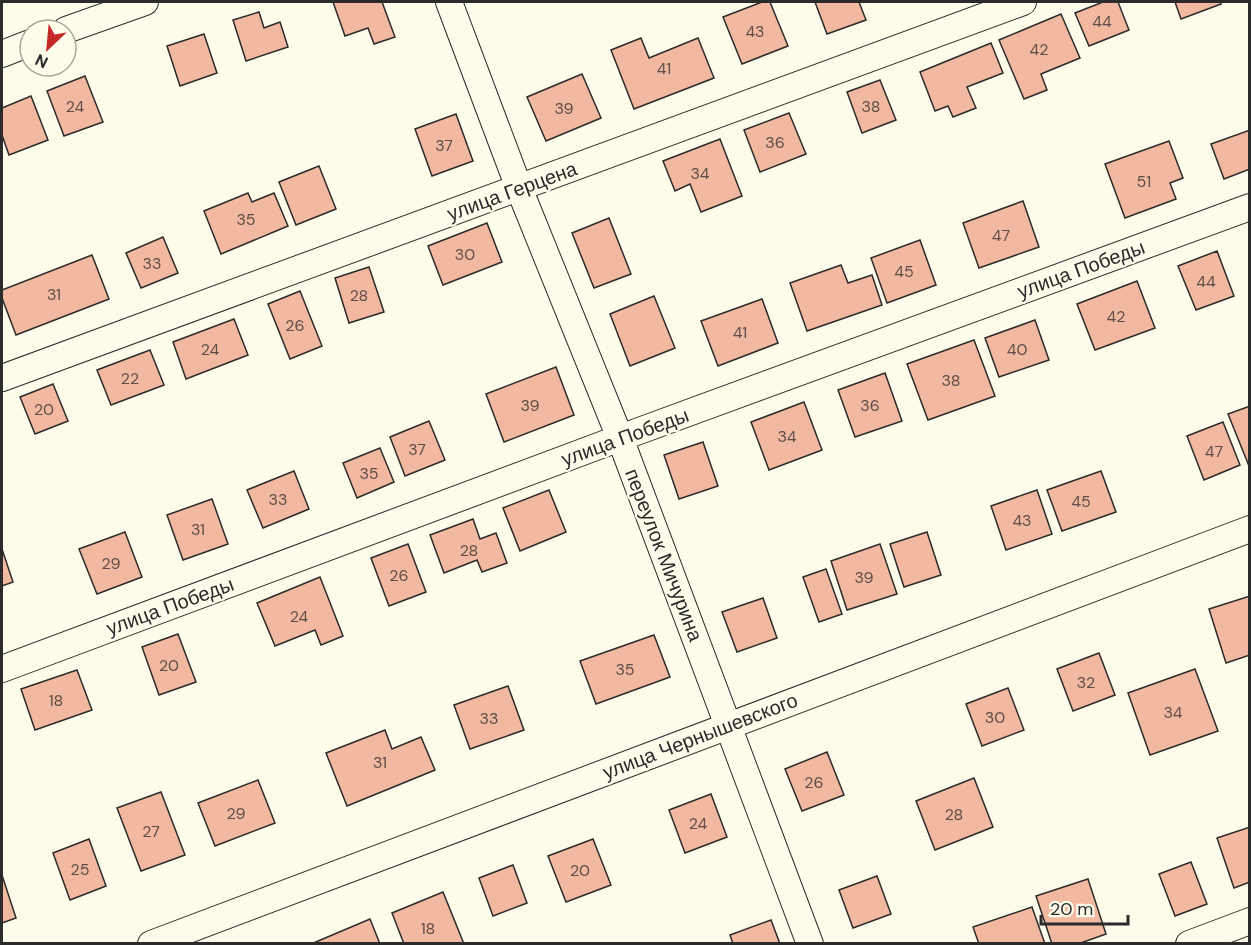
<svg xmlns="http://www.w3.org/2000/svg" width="1251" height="945" font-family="'DM Sans',sans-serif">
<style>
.building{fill:#f2b8a0;stroke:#2b2b2b;stroke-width:1.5}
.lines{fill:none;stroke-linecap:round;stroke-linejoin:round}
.minor-casing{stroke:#2b2b2b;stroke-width:28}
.minor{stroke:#fdfbea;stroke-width:26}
.labels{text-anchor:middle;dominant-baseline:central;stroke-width:4.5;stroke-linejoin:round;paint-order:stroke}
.number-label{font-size:16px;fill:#5d4e48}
.street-label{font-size:20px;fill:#2b2b2b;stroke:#fdfbea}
</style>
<rect width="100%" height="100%" fill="#fdfbea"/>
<g class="building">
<path d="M 333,2 L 382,2 L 395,37 L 374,44 L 368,28 L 345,36 Z"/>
<path d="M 762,2 L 770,2 L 788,46 L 742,64 L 723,17 Z"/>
<path d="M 815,2 L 859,2 L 866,20 L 827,34 Z"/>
<path d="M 1103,2 L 1118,2 L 1129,30 L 1089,46 L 1075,13 Z"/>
<path d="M 1175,2 L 1220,2 L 1221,4 L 1181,19 Z"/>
<path d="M 259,12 L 264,28 L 280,22 L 288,47 L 246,61 L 233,20 Z"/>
<path d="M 1061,14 L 1080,58 L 1041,74 L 1047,90 L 1024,99 L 999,40 Z"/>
<path d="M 204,34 L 217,73 L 180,86 L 167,46 Z"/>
<path d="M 641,38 L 649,58 L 698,38 L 714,78 L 634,109 L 611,50 Z"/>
<path d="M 991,43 L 1003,73 L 967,87 L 976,108 L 953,117 L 948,106 L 935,111 L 920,72 Z"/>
<path d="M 582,74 L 601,118 L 546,141 L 527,97 Z"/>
<path d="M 85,76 L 103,122 L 64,136 L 47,91 Z"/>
<path d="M 880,80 L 896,120 L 862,133 L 847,92 Z"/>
<path d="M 31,96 L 48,140 L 9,155 L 2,135 L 2,108 Z"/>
<path d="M 789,113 L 806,154 L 760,172 L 744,130 Z"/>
<path d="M 456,114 L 473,161 L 432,176 L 415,129 Z"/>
<path d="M 1250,130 L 1250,169 L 1224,179 L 1211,144 Z"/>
<path d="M 720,139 L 742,196 L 701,212 L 690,184 L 675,191 L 663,161 Z"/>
<path d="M 1169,141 L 1183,178 L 1170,183 L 1176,199 L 1125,218 L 1105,164 Z"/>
<path d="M 319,166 L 336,209 L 296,225 L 279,182 Z"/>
<path d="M 248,193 L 252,202 L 274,193 L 288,226 L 221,254 L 204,211 Z"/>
<path d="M 1023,201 L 1039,247 L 979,268 L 963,223 Z"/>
<path d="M 609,218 L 631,274 L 594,288 L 572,233 Z"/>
<path d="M 487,223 L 502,262 L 443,285 L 428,246 Z"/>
<path d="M 163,237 L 178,273 L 141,288 L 126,253 Z"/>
<path d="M 920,240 L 936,285 L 887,303 L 871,258 Z"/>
<path d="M 1217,251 L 1234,296 L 1196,310 L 1178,266 Z"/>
<path d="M 92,255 L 109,299 L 16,335 L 2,298 L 2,290 Z"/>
<path d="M 841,265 L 848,283 L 872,275 L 882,305 L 807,331 L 790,283 Z"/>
<path d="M 369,267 L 384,312 L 349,323 L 335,278 Z"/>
<path d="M 1137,281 L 1155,328 L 1095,350 L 1077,304 Z"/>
<path d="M 300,291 L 322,346 L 290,359 L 268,304 Z"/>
<path d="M 654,296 L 675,348 L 630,366 L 610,314 Z"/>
<path d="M 762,299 L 778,343 L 718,366 L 701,321 Z"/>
<path d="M 234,319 L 248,355 L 186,379 L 173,342 Z"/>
<path d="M 1035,320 L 1049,360 L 999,377 L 985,338 Z"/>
<path d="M 974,340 L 995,396 L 928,420 L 907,364 Z"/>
<path d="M 150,350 L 164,385 L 111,405 L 97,370 Z"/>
<path d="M 556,367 L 574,415 L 504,442 L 486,394 Z"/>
<path d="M 885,373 L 902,421 L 855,437 L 838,390 Z"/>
<path d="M 53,384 L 68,421 L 35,434 L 20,397 Z"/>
<path d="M 804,402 L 822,450 L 769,470 L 751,422 Z"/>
<path d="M 1250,406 L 1250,465 L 1249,466 L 1228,414 Z"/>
<path d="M 429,421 L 445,460 L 405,476 L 390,437 Z"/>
<path d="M 1223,422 L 1240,465 L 1204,480 L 1187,436 Z"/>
<path d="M 703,442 L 718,486 L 679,499 L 664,455 Z"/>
<path d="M 380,448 L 394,482 L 357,498 L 343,463 Z"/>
<path d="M 294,471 L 309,509 L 263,528 L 247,490 Z"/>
<path d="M 1101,471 L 1116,512 L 1062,531 L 1047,490 Z"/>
<path d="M 549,490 L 566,532 L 520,551 L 503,508 Z"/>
<path d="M 1037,490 L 1052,534 L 1006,550 L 991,506 Z"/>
<path d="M 212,499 L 228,544 L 183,560 L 167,515 Z"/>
<path d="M 473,519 L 480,539 L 496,533 L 507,563 L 482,572 L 477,560 L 444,573 L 430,535 Z"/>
<path d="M 125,532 L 142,577 L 97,594 L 79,549 Z"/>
<path d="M 927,532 L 941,575 L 904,587 L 890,544 Z"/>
<path d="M 408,544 L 426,592 L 389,606 L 371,558 Z"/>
<path d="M 880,544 L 897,594 L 847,610 L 831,561 Z"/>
<path d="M 2,549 L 13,582 L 2,586 Z"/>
<path d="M 826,569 L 842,614 L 819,622 L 803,577 Z"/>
<path d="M 320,577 L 343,636 L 321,645 L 315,630 L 275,646 L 257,603 Z"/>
<path d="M 1250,596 L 1250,655 L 1226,663 L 1209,609 Z"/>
<path d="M 763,598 L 777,638 L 737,652 L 722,612 Z"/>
<path d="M 178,634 L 196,682 L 159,695 L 142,647 Z"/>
<path d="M 654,635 L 670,677 L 596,704 L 580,661 Z"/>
<path d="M 1099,653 L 1115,695 L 1073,711 L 1057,669 Z"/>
<path d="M 1195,669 L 1218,731 L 1150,755 L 1128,693 Z"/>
<path d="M 77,670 L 92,710 L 35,730 L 21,689 Z"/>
<path d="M 508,686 L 524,730 L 470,749 L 454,705 Z"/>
<path d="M 1008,688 L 1024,730 L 982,746 L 966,704 Z"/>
<path d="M 385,730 L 392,749 L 421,737 L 435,770 L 347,806 L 326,753 Z"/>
<path d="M 827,752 L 844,795 L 802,811 L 785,769 Z"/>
<path d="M 974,778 L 993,827 L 935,850 L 916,801 Z"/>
<path d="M 258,780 L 275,823 L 215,846 L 198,803 Z"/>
<path d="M 161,792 L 185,855 L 141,871 L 117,808 Z"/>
<path d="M 711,794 L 727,837 L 685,853 L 669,810 Z"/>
<path d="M 1250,827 L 1250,882 L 1234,888 L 1217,838 Z"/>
<path d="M 89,839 L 106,886 L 70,900 L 53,853 Z"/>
<path d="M 593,839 L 611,885 L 566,902 L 548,856 Z"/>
<path d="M 1191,862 L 1207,904 L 1175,916 L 1159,874 Z"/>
<path d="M 513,865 L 527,903 L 493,916 L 479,878 Z"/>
<path d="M 2,875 L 16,918 L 2,923 Z"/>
<path d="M 877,876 L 891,914 L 853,928 L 839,890 Z"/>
<path d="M 1088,879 L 1106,934 L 1078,944 L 1052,944 L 1036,896 Z"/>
<path d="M 443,892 L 464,944 L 404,944 L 392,913 Z"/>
<path d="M 1032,907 L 1045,944 L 979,944 L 973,927 Z"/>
<path d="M 370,919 L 380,944 L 311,944 Z"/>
<path d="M 771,920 L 780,944 L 733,944 L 730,935 Z"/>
</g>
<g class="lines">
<g class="minor-casing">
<g id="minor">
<path d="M 449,2 L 519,188 L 620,438 L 810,944"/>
<path d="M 66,30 L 145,2"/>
<path d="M 2,54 L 30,43"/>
<path d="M 2,378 L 1023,2"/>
<path d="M 2,669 L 620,438 L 1250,207"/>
<path d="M 151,944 L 1250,529"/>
<path d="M 1189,944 L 1250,921"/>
</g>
</g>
<use href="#minor" class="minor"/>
</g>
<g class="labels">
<g class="number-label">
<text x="1102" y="21">44</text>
<text x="755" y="31">43</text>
<text x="1039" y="49">42</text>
<text x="664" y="68">41</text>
<text x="75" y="106">24</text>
<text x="871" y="106">38</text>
<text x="564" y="108">39</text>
<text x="775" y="142">36</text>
<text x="444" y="145">37</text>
<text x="700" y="173">34</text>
<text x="1144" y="181">51</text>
<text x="246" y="219">35</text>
<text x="1001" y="235">47</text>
<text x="465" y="254">30</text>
<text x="152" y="263">33</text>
<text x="904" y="271">45</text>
<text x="1206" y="281">44</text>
<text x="54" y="294">31</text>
<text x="359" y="295">28</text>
<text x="1116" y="316">42</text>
<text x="295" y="325">26</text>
<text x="740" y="332">41</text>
<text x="210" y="349">24</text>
<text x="1017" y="349">40</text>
<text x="130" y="378">22</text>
<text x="951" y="380">38</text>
<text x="530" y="405">39</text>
<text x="870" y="405">36</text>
<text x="44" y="409">20</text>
<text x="787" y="436">34</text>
<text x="417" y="449">37</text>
<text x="1214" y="451">47</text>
<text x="369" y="473">35</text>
<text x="278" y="499">33</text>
<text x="1081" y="501">45</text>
<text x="1022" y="520">43</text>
<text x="198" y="529">31</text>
<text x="469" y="550">28</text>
<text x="111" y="563">29</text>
<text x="399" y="575">26</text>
<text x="864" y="577">39</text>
<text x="299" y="616">24</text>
<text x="169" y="665">20</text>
<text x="625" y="669">35</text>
<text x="1086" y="682">32</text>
<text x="56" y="700">18</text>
<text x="1173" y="712">34</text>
<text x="995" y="717">30</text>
<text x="489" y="718">33</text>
<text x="380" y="762">31</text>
<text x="814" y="782">26</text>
<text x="236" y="813">29</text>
<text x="954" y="814">28</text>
<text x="698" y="823">24</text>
<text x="151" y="831">27</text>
<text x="80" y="869">25</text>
<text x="580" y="870">20</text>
<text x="428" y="928">18</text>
</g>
<g class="street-label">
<text transform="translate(512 191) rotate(-20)">улица Герцена</text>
<text transform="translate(1081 269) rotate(-20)">улица Победы</text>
<text transform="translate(625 437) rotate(-20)">улица Победы</text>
<text transform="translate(664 555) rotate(69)">переулок Мичурина</text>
<text transform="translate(170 606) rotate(-20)">улица Победы</text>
<text transform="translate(700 736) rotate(-21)">улица Чернышевского</text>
</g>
</g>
<rect width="1251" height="945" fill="none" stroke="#2b2b2b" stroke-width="6"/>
<g transform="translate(48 48) rotate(206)"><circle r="28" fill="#fdfbea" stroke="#a9a89e" stroke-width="1.5"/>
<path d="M0-4.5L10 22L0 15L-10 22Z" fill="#c62828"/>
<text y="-9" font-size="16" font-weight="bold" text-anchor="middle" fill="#2b2b2b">N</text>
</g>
<path d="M1041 915v9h87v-9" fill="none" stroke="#2b2b2b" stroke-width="3"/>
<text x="1050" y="915" font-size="18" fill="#2b2b2b" stroke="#fdfbea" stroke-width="4.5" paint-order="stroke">20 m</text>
</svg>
